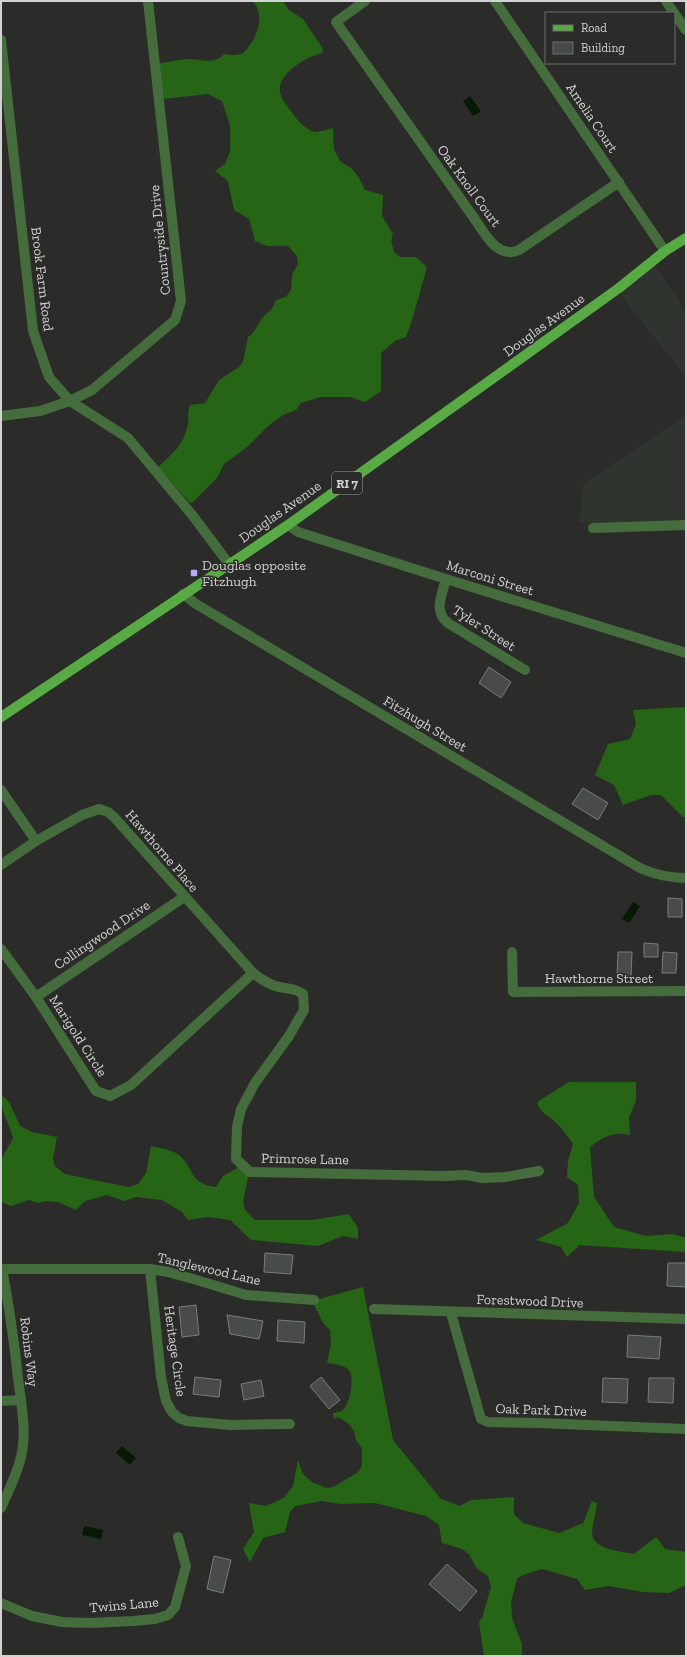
<svg xmlns="http://www.w3.org/2000/svg" width="687" height="1657" font-family="'Zilla Slab',serif">
<style>
.built{fill:#2f352e}
.forest{fill:#266515}
.water{fill:#061903}
.building{fill:#494b49;stroke:#7b7d7b}
.lines{fill:none;stroke-linecap:round;stroke-linejoin:round}
.minor{stroke:#456c3c;stroke-width:10}
.major{stroke:#57aa44;stroke-width:10}
.poi-dot{fill:#b6acf8;stroke:#2b2c2a;stroke-width:1.5}
.labels{text-anchor:middle;dominant-baseline:central;stroke-width:3;stroke-linejoin:round;paint-order:stroke}
.shield{fill:#2b2c2a;stroke:#9fa09f;stroke-width:1}
.shield-label{font-size:13px;font-weight:bold;fill:#d1d2d1}
.street-label{font-size:14px;fill:#d1d2d1;stroke:#2b2c2a}
.poi-label{font-size:14px;fill:#d1d2d1;stroke:#2b2c2a;text-anchor:start}
</style>
<rect width="100%" height="100%" fill="#2b2c2a"/>
<g class="built">
<path d="M 654,264 L 686,312 L 686,377 L 617,290 Z"/>
<path d="M 686,415 L 686,525 L 579,522 L 583,484 Z"/>
</g>
<g class="forest">
<path d="M 253,1 L 283,1 L 289,10 L 303,19 L 323,49 L 322,53 C 308,56 282,71 280,87 C 278,97 288,106 293,114 C 298,121 306,130 315,132 C 320,132 328,129 333,128 L 334,149 L 340,161 L 351,168 L 358,176 L 365,190 L 383,195 L 382,216 L 393,234 L 391,241 L 394,252 L 400,257 L 416,257 L 427,267 L 413,317 L 406,337 L 395,341 L 381,353 L 381,391 L 365,402 L 350,397 L 321,397 L 301,403 L 296,410 L 283,415 L 268,426 L 247,447 L 224,464 L 217,478 L 192,503 L 189,502 L 158,467 C 174,452 183,446 188,424 C 189,417 187,412 190,405 L 205,403 L 219,380 L 239,367 L 243,362 L 248,337 C 256,331 256,327 261,320 C 267,311 271,314 276,300 L 286,297 L 291,290 L 292,275 L 298,264 L 297,256 L 288,246 L 267,246 L 255,241 L 249,219 L 234,210 L 228,181 L 215,171 L 225,164 L 230,152 L 230,125 L 222,101 L 208,94 L 163,99 L 158,64 C 167,62 176,60 186,59 C 200,58 214,66 224,54 C 230,55 237,56 243,53 C 246,51 247,48 249,46 C 259,33 264,14 253,1 Z"/>
<path d="M 686,707 L 686,817 L 683,817 L 661,795 L 651,795 L 623,805 L 614,785 L 595,775 L 608,744 L 630,739 L 636,724 L 633,710 Z"/>
<path d="M 569,1082 L 636,1082 L 636,1101 L 629,1117 L 630,1135 C 614,1131 603,1137 590,1147 L 594,1197 L 614,1227 L 646,1236 L 673,1234 L 686,1238 L 686,1252 L 578,1245 L 577,1248 L 572,1252 L 567,1257 L 561,1247 L 536,1240 L 568,1223 L 579,1203 L 578,1185 L 567,1177 L 568,1161 L 573,1144 C 568,1137 562,1128 555,1122 C 549,1116 539,1112 537,1102 Z"/>
<path d="M 2,1095 L 9,1102 L 20,1126 L 32,1132 L 57,1137 L 53,1159 L 55,1166 L 65,1174 L 128,1187 L 138,1184 L 146,1173 L 151,1146 C 159,1148 169,1149 176,1153 C 195,1165 187,1184 216,1187 L 223,1176 L 241,1166 L 249,1173 L 243,1202 L 245,1210 L 255,1220 L 312,1220 L 349,1214 L 358,1228 L 358,1239 L 343,1236 L 318,1246 L 251,1240 L 230,1220 L 207,1217 L 188,1220 L 182,1212 L 162,1200 L 136,1197 L 124,1201 L 107,1195 L 85,1201 L 76,1210 L 58,1202 L 46,1201 L 38,1203 L 29,1200 L 11,1206 L 1,1202 L 1,1160 L 13,1138 C 9,1120 0,1115 2,1095 Z"/>
<path d="M 363,1287 L 393,1440 L 441,1499 L 460,1506 L 471,1500 L 514,1497 L 514,1514 L 523,1523 L 559,1533 L 583,1523 L 592,1501 L 597,1503 C 596,1512 593,1522 592,1531 C 591,1550 621,1551 634,1554 L 656,1537 L 665,1549 L 686,1552 L 686,1585 L 669,1593 L 643,1592 L 609,1586 L 585,1590 L 577,1579 L 542,1569 L 523,1575 L 517,1579 L 511,1602 L 512,1618 L 522,1644 L 522,1656 L 484,1656 L 479,1622 L 482,1618 L 491,1587 L 488,1576 L 477,1569 L 469,1554 L 462,1549 L 442,1543 L 439,1525 L 426,1516 L 375,1503 L 340,1504 L 322,1501 L 295,1506 L 290,1512 L 285,1532 L 263,1538 L 250,1562 L 243,1549 L 254,1532 L 249,1503 L 266,1506 L 284,1498 L 293,1486 L 298,1460 L 303,1474 L 312,1482 L 326,1488 L 333,1487 L 357,1473 L 362,1466 L 362,1448 L 356,1440 L 354,1431 L 349,1424 L 338,1417 L 333,1419 L 333,1413 C 336,1412 340,1412 342,1411 C 350,1405 354,1380 350,1372 C 345,1364 334,1364 327,1363 L 331,1344 L 330,1330 L 323,1323 L 312,1301 Z"/>
</g>
<g class="water">
<path d="M 470,96 L 481,111 L 473,116 L 463,101 Z"/>
<path d="M 633,902 L 640,906 L 629,923 L 622,919 Z"/>
<path d="M 122,1446 L 136,1458 L 130,1465 L 116,1453 Z"/>
<path d="M 84,1526 L 103,1530 L 101,1539 L 82,1535 Z"/>
</g>
<g class="building">
<path d="M 489,667 L 511,682 L 501,698 L 479,683 Z"/>
<path d="M 583,788 L 608,803 L 598,820 L 572,804 Z"/>
<path d="M 668,898 L 682,899 L 682,917 L 668,917 Z"/>
<path d="M 644,943 L 658,944 L 658,957 L 644,957 Z"/>
<path d="M 618,952 L 632,952 L 631,978 L 617,978 Z"/>
<path d="M 663,952 L 677,953 L 676,973 L 662,973 Z"/>
<path d="M 265,1253 L 293,1255 L 291,1274 L 264,1272 Z"/>
<path d="M 668,1263 L 686,1263 L 686,1287 L 667,1286 Z"/>
<path d="M 196,1305 L 199,1335 L 182,1337 L 179,1307 Z"/>
<path d="M 227,1315 L 263,1321 L 259,1339 L 230,1334 Z"/>
<path d="M 278,1320 L 305,1322 L 304,1343 L 277,1341 Z"/>
<path d="M 628,1335 L 661,1337 L 659,1359 L 627,1357 Z"/>
<path d="M 195,1377 L 221,1380 L 219,1397 L 193,1394 Z"/>
<path d="M 321,1377 L 340,1400 L 329,1409 L 310,1386 Z"/>
<path d="M 603,1378 L 628,1379 L 627,1403 L 602,1402 Z"/>
<path d="M 649,1378 L 674,1378 L 673,1403 L 648,1402 Z"/>
<path d="M 261,1380 L 264,1396 L 244,1400 L 241,1384 Z"/>
<path d="M 214,1556 L 231,1560 L 223,1593 L 207,1589 Z"/>
<path d="M 447,1564 L 477,1591 L 460,1611 L 429,1584 Z"/>
</g>
<g class="lines">
<g class="minor">
<path d="M 365,1 L 336,22 L 474,218 C 484,232 497,260 519,250 L 619,182"/>
<path d="M 495,1 L 665,251"/>
<path d="M 666,1 L 674,13"/>
<path d="M 674,13 L 686,30"/>
<path d="M 1,40 L 33,331 L 49,377 L 70,401 L 128,438 L 193,516 L 229,564"/>
<path d="M 1,416 L 40,411 L 70,401 L 92,390 L 175,320 L 181,301 L 148,1"/>
<path d="M 288,525 L 298,532 L 446,579 L 686,653"/>
<path d="M 593,528 L 686,525"/>
<path d="M 446,579 C 442,595 433,611 448,623 L 525,670"/>
<path d="M 183,594 L 196,604 L 640,868 C 656,875 669,878 686,878"/>
<path d="M 1,790 L 36,841"/>
<path d="M 1,865 L 36,841 L 82,815 L 99,809 L 108,812 L 114,817 L 253,973 C 261,979 269,985 279,987 C 288,989 295,988 303,994 L 304,1010 L 289,1036 L 255,1083 L 241,1109 L 237,1127 L 236,1159 L 250,1172 L 444,1176 L 466,1175 L 482,1178 L 505,1177 L 539,1171"/>
<path d="M 1,949 L 36,997 L 96,1091 L 110,1096 L 131,1085 L 253,973"/>
<path d="M 512,952 L 513,992 L 686,991"/>
<path d="M 36,997 L 184,897"/>
<path d="M 1,1269 L 150,1269 L 168,1272 L 200,1281 L 246,1295 L 314,1300"/>
<path d="M 150,1269 L 161,1377 L 166,1401 L 172,1412 L 179,1418 L 187,1421 L 230,1425 L 290,1424"/>
<path d="M 374,1309 L 686,1319"/>
<path d="M 451,1313 L 481,1419 L 488,1422 L 538,1423 L 686,1429"/>
<path d="M 1,1401 L 21,1400"/>
<path d="M 1,1508 C 8,1492 17,1474 21,1457 C 27,1431 21,1403 18,1378 C 14,1341 9,1305 2,1269"/>
<path d="M 1,1603 L 32,1616 L 62,1622 L 89,1623 L 133,1621 L 155,1619 L 168,1615 L 175,1607 L 186,1566 L 178,1537"/>
</g>
<path class="major" d="M 1,717 L 288,525 L 619,288 L 665,251 L 686,238"/>
</g>
<rect class="poi-dot" x="190" y="569" width="8" height="8" rx="2"/>
<g class="labels">
<rect class="shield" x="332" y="472" width="30" height="22" rx="3"/>
<g class="shield-label">
<text x="347" y="483">RI 7</text>
</g>
<g class="street-label">
<text transform="translate(592 118) rotate(56)">Amelia Court</text>
<text transform="translate(469 186) rotate(54)">Oak Knoll Court</text>
<text transform="translate(160 240) rotate(-96)">Countryside Drive</text>
<text transform="translate(42 279) rotate(83)">Brook Farm Road</text>
<text transform="translate(544 325) rotate(-36)">Douglas Avenue</text>
<text transform="translate(280 512) rotate(-35)">Douglas Avenue</text>
<text transform="translate(490 578) rotate(17)">Marconi Street</text>
<text transform="translate(484 628) rotate(33)">Tyler Street</text>
<text transform="translate(425 724) rotate(31)">Fitzhugh Street</text>
<text transform="translate(162 851) rotate(49)">Hawthorne Place</text>
<text transform="translate(102 935) rotate(-34)">Collingwood Drive</text>
<text x="599" y="978">Hawthorne Street</text>
<text transform="translate(78 1036) rotate(57)">Marigold Circle</text>
<text transform="translate(305 1159) rotate(1)">Primrose Lane</text>
<text transform="translate(209 1269) rotate(13)">Tanglewood Lane</text>
<text transform="translate(530 1301) rotate(2)">Forestwood Drive</text>
<text transform="translate(175 1351) rotate(82)">Heritage Circle</text>
<text transform="translate(29 1352) rotate(83)">Robins Way</text>
<text transform="translate(541 1410) rotate(2)">Oak Park Drive</text>
<text transform="translate(124 1605) rotate(-5)">Twins Lane</text>
</g>
<g class="poi-label">
<text x="202" y="565">Douglas opposite<tspan x="202" dy="16">Fitzhugh</tspan></text>
</g>
</g>
<rect width="687" height="1657" fill="none" stroke="#d1d2d1" stroke-width="4"/>
<rect x="545" y="12" width="130" height="52" fill="#2b2c2a" stroke="#6d6e6d"/>
<rect x="553" y="25" width="20" height="6" fill="#57aa44" stroke="#6d6e6d"/>
<text x="581" y="32" font-size="12" fill="#d1d2d1">Road</text>
<rect x="553" y="42" width="20" height="12" fill="#494b49" stroke="#6d6e6d"/>
<text x="581" y="52" font-size="12" fill="#d1d2d1">Building</text>
</svg>
